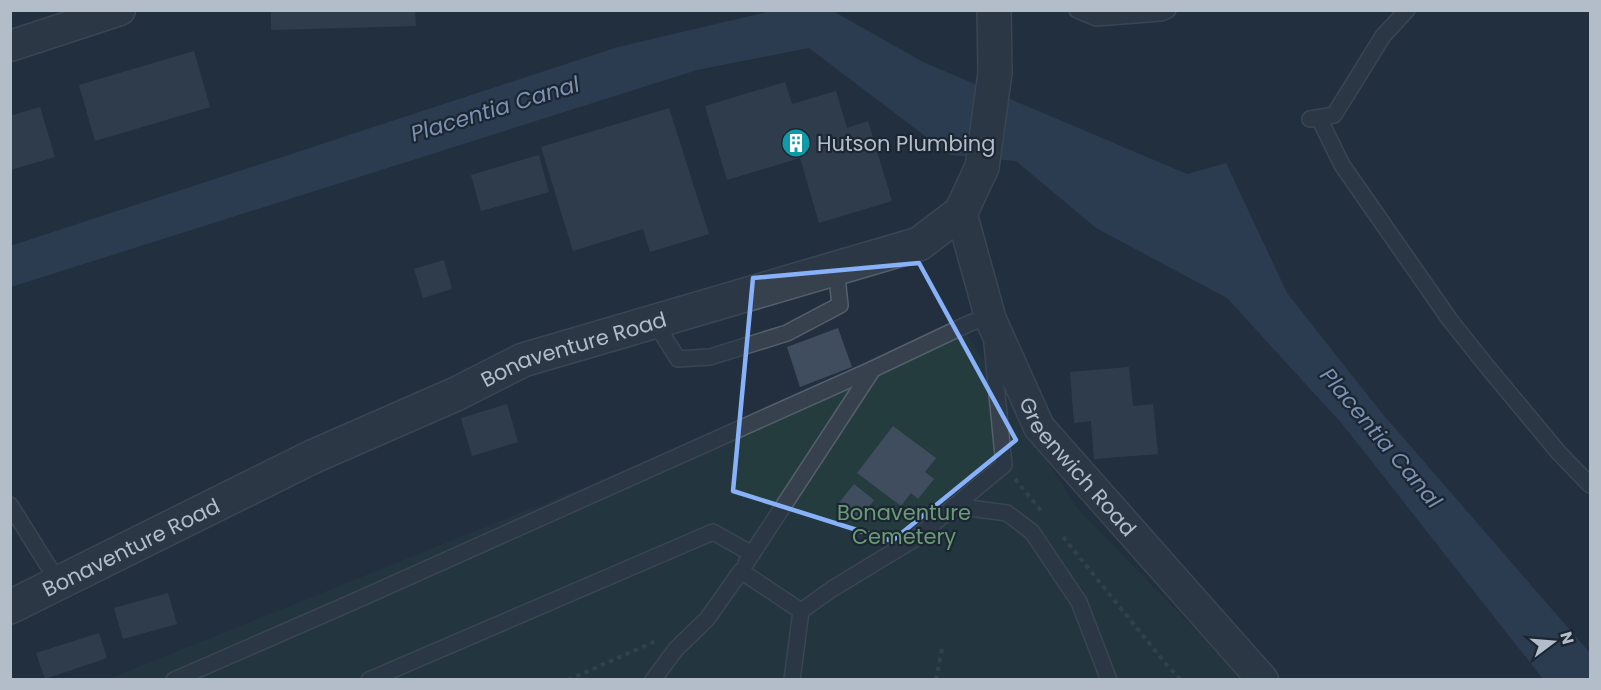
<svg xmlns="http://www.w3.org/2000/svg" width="1601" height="690" font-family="Poppins,sans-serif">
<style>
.green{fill:#253c3f}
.water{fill:#374966}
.building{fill:#3f4d5e}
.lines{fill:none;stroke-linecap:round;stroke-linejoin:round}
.service-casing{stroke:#555f6c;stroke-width:18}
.minor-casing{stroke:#555f6c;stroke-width:33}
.tertiary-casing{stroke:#555f6c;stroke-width:36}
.path{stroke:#43595c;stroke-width:4;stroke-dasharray:4.5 4.5;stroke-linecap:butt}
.service{stroke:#37414e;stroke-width:15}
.minor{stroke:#37414e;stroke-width:30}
.tertiary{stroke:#37414e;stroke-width:33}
.marked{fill:none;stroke:#87b2fa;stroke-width:4.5;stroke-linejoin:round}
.labels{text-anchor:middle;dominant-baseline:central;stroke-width:4.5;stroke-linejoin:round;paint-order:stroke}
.poi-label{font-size:21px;fill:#b3bcc9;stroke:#1c2633;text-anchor:start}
.street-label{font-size:21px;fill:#b3bcc9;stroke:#1c2633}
.park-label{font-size:21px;fill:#6a9b76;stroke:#1c2633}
.water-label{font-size:22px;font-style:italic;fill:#7b91b2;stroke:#1c2633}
</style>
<rect width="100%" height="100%" fill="#232f3e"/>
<path class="green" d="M 966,333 L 1078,509 L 1243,679 L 106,680 Z"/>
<path class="water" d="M 771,11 L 833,11 L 923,62 L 1187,174 L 1226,163 L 1287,293 L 1381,412 L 1590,653 L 1590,679 L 1543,679 L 1343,425 L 1227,298 L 1096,228 L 1016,161 L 950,155 L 809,48 L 697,70 L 11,287 L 10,246 L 618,47 Z"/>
<g class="building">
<path d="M 271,10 L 415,10 L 416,26 L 271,30 Z"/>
<path d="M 194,51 L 210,107 L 95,141 L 79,85 Z"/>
<path d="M 785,82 L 792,104 L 836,91 L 847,128 L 868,121 L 892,201 L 819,223 L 800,158 L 727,180 L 705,106 Z"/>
<path d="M 40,107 L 55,157 L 10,170 L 10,116 Z"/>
<path d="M 669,108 L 709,234 L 650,252 L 643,229 L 573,251 L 541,147 Z"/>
<path d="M 539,155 L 549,192 L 481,211 L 471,175 Z"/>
<path d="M 444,260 L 452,289 L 423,298 L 414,269 Z"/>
<path d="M 838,328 L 852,367 L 800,387 L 787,347 Z"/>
<path d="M 1129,367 L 1133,406 L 1153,404 L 1158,454 L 1094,459 L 1091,421 L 1074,423 L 1070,372 Z"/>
<path d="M 507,404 L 518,442 L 472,456 L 461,418 Z"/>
<path d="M 893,426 L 936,458 L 925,472 L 934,479 L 918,499 L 911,493 L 901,506 L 857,473 Z"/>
<path d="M 854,484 L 874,500 L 858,521 L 838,504 Z"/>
<path d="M 168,593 L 177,624 L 123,639 L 114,608 Z"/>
<path d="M 99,633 L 107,658 L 45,679 L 36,653 Z"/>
</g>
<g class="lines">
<g class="service-casing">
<g id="service">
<path d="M 1077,10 L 1096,18 L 1161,13 L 1168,10"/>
<path d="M 1319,118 L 1342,165 L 1450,320 L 1485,364 L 1559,453 L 1590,485"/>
<path d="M 1310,119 L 1334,115 L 1383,36 L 1407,10"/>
<path d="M 654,321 L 678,359 L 710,357 L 787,333 L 840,305 L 836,268"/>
<path d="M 10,505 L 59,583"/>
<path d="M 954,506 L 1007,513 L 1032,532 L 1079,602 L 1109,680"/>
<path d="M 746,563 L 873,369 L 970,323 L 990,316"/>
<path d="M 174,680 L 355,601 L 873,369"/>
<path d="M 369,680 L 713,532 L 752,554"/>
<path d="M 653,680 L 676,649 L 707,619 L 741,571 L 801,611 L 832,589 L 916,538 L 1004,465 L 992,344"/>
<path d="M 792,680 L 801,611"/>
</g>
</g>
<g class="minor-casing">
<g id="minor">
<path d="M 10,46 L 120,10"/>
<path id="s1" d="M 961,212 L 991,320 L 1039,427 L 1263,680"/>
</g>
</g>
<g class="tertiary-casing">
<g id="tertiary">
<path id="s2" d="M 10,607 L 312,457 L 456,394 L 523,360 L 919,244 L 961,212 L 982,167 L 995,73 L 994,10"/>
</g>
</g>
<g class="path">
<path d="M 1015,479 L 1043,513"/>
<path d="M 1063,537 L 1166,664 L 1181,680"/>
<path d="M 568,680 L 656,641"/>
<path d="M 936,680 L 942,649"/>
</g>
<use href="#service" class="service"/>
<use href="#minor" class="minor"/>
<use href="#tertiary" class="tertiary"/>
</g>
<path d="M0 0H1601V690H0ZM 919,263 L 1016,440 L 892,541 L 733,491 L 753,278 Z" fill="#232f3e" fill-opacity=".55" fill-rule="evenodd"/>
<path class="marked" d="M 919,263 L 1016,440 L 892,541 L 733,491 L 753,278 Z"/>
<defs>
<g id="building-disc" transform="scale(1.5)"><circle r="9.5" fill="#0f9aa8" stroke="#1c2633"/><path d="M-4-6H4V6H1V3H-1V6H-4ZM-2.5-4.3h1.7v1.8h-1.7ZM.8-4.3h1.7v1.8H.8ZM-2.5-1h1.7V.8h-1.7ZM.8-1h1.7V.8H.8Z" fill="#fff"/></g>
</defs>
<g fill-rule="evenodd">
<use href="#building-disc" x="796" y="143"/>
</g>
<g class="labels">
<g class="poi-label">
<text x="817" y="143">Hutson Plumbing</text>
</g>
<g class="street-label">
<text stroke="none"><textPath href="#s2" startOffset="621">Bonaventure Road</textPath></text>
<text stroke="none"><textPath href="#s1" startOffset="284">Greenwich Road</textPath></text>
<text stroke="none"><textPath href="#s2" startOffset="135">Bonaventure Road</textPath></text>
</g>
<g class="park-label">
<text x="904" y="512">Bonaventure<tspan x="904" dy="24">Cemetery</tspan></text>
</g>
<g class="water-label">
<text transform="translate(495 109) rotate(-17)">Placentia Canal</text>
<text transform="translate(1381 438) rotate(50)">Placentia Canal</text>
</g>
</g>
<rect width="1601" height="690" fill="none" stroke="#b3bcc9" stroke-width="24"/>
<g transform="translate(1553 642) rotate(74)" stroke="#1c2633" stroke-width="4.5" paint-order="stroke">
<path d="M0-4.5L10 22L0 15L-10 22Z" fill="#b3bcc9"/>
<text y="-9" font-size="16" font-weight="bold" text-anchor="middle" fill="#b3bcc9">N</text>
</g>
</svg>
